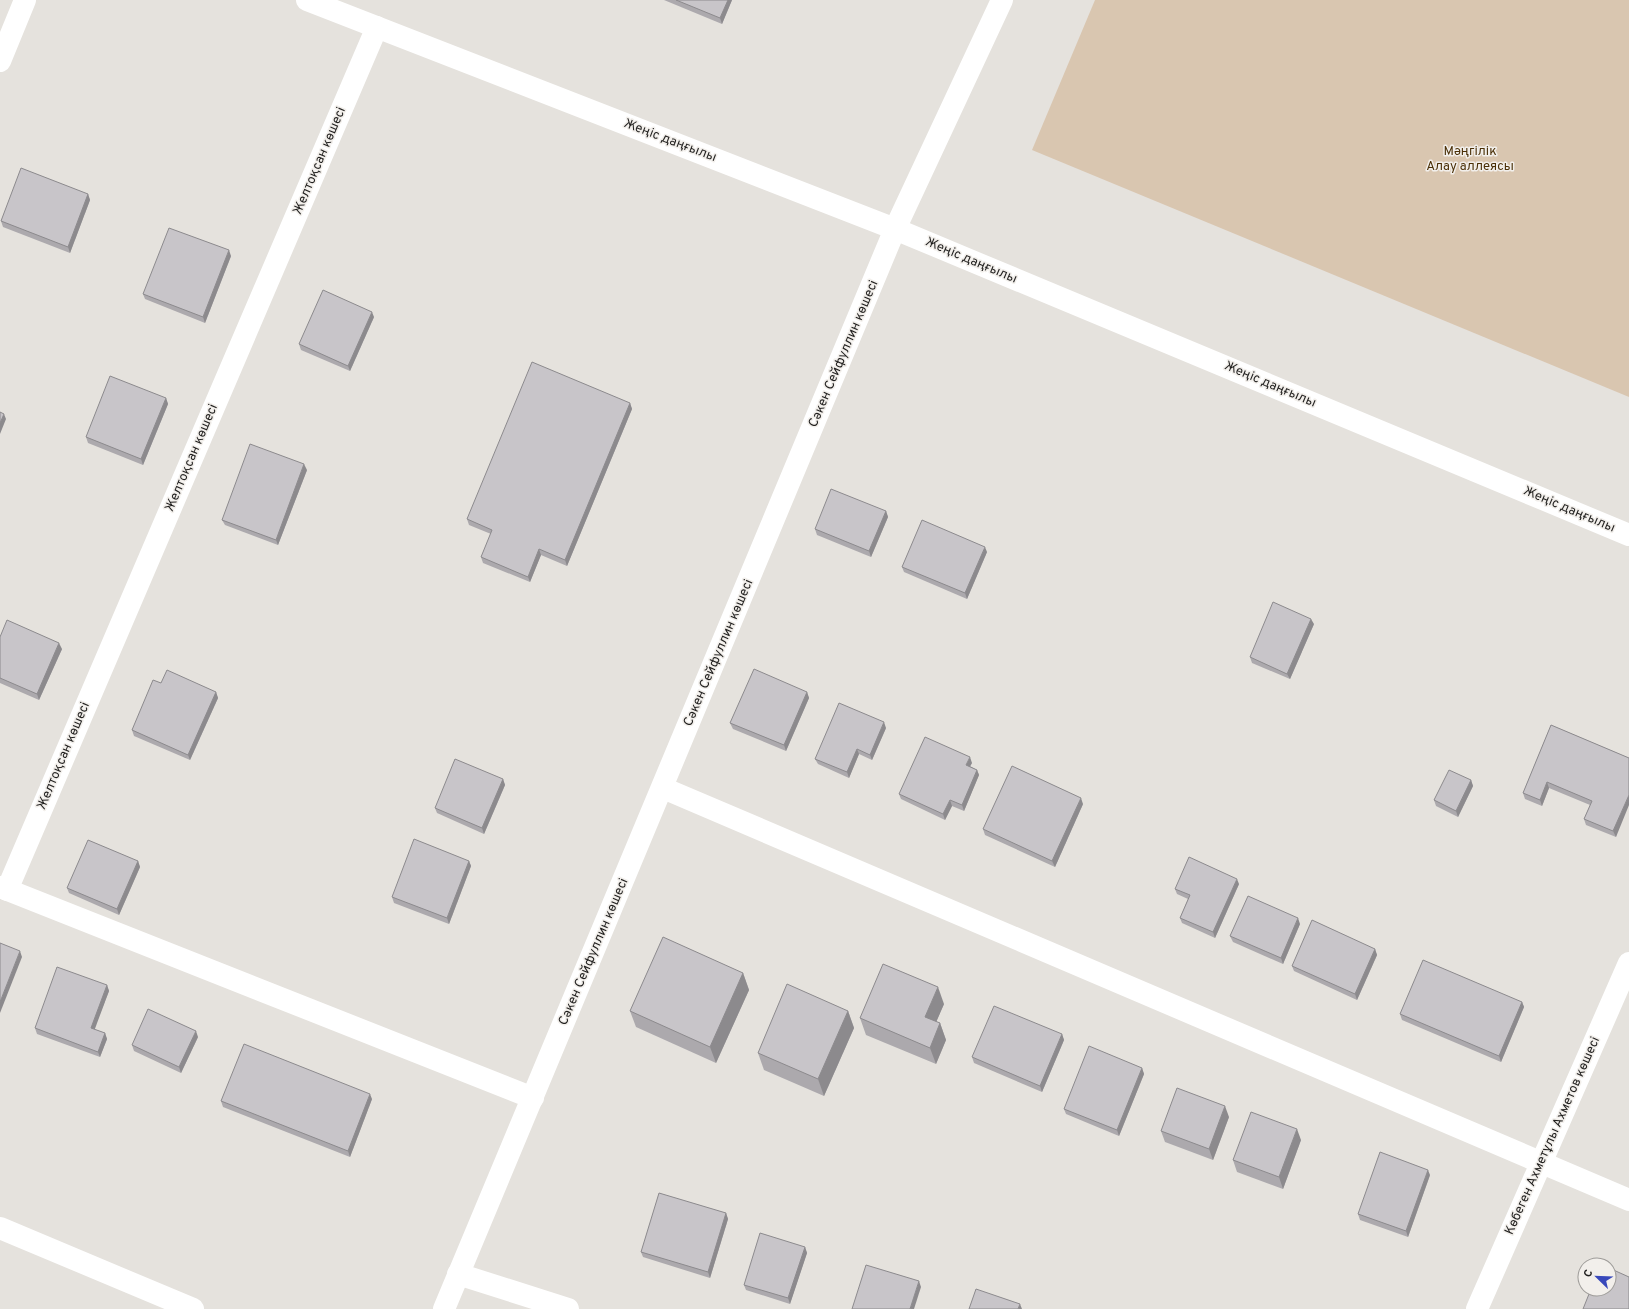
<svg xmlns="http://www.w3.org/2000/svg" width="1629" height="1309" font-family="Overpass,sans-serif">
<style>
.green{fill:#d9c6b0}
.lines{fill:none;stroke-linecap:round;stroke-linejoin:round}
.minor{stroke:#fff;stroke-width:22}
.tertiary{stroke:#fff;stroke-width:22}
.wall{fill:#aca9ad}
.shaded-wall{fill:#8c8a8d}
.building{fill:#c8c5c9;stroke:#8c8a8d}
.labels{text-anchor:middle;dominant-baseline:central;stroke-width:3;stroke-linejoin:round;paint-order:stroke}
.street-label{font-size:13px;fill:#201f1e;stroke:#f2efeb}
.park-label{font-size:13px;fill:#4a2f06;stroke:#f2efeb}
</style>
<rect width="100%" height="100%" fill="#e5e2dd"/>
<path class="green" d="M 1095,0 L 1629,0 L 1629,397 L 1032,150 Z"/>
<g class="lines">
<g class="minor">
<path d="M 307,0 L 895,229 L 1629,535"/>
<path d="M 0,61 L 25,0"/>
<path d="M 663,788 L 1629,1200"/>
<path d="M 0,887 L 533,1098"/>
<path d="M 7,890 L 377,27"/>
<path d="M 0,1228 L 193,1309"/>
<path d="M 458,1274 L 568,1309"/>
<path d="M 1477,1309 L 1629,963"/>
</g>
<path class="tertiary" d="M 444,1309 L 895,229 L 1002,0"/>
</g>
<g class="wall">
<path d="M 664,0 L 732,0 L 722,24 Z"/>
<path d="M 88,194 L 90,200 L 70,253 L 3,227 L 1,221 Z"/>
<path d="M 231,256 L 205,323 L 145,299 L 143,294 Z"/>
<path d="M 374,317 L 350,371 L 301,350 L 299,344 Z"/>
<path d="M 166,398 L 168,404 L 143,465 L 88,443 L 86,437 Z"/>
<path d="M 630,403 L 632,409 L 567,566 L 541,555 L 530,582 L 483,563 L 481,557 L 491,534 L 469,525 L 467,519 Z"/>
<path d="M 307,470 L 278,545 L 225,525 L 222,520 Z"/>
<path d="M 886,511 L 888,517 L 871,557 L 817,535 L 815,529 Z"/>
<path d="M 987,552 L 967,599 L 904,572 L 902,567 Z"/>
<path d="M 1314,624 L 1290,679 L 1252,663 L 1250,657 Z"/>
<path d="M 0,637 L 62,649 L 39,700 L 0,683 Z"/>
<path d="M 161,683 L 216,692 L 218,698 L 190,760 L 134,736 L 132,730 Z"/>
<path d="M 807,692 L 809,698 L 786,751 L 733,729 L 730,723 Z"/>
<path d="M 1551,725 L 1629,758 L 1616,837 L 1586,825 L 1584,819 L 1590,805 L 1549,788 L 1542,806 L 1525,799 L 1523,793 Z"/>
<path d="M 886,728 L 872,760 L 859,754 L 849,778 L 818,764 L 815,759 Z"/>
<path d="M 972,763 L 970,766 L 977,770 L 979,775 L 964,811 L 952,806 L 945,820 L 901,799 L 899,794 Z"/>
<path d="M 503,779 L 505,785 L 484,834 L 437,813 L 435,808 Z"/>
<path d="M 1471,780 L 1473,786 L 1458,817 L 1436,806 L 1434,800 Z"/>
<path d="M 1083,804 L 1055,867 L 985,835 L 983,829 Z"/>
<path d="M 138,861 L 140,867 L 119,915 L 69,893 L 67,888 Z"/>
<path d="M 469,861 L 471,866 L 449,924 L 394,903 L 392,897 Z"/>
<path d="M 1239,884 L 1215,938 L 1182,923 L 1180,918 L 1188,899 L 1177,894 L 1175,889 Z"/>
<path d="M 1300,924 L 1283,964 L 1233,942 L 1230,936 Z"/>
<path d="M 1375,949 L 1377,955 L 1357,1000 L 1294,971 L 1292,966 Z"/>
<path d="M 743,973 L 749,990 L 716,1063 L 636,1027 L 630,1011 Z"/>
<path d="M 107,985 L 109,991 L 94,1029 L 105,1033 L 107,1039 L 100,1057 L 37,1034 L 35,1028 Z"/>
<path d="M 1522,1002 L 1524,1007 L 1501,1062 L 1402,1020 L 1400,1014 Z"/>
<path d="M 944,1004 L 936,1022 L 940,1023 L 946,1040 L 936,1064 L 866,1035 L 860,1018 Z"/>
<path d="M 848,1011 L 854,1028 L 824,1096 L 764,1070 L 758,1053 Z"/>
<path d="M 1062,1034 L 1064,1040 L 1042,1092 L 974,1063 L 972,1057 Z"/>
<path d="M 198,1037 L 181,1073 L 134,1051 L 132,1045 Z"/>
<path d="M 1142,1068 L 1144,1074 L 1119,1136 L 1066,1114 L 1064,1109 Z"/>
<path d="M 372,1099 L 350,1157 L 223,1107 L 221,1101 Z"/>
<path d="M 1229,1117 L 1213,1160 L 1165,1142 L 1161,1131 Z"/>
<path d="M 1301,1140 L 1283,1189 L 1237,1172 L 1233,1160 Z"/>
<path d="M 1430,1175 L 1408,1237 L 1360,1220 L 1358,1214 Z"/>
<path d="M 726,1213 L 728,1219 L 710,1278 L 643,1257 L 641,1252 Z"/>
<path d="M 805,1247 L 807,1253 L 790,1304 L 746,1290 L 744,1285 Z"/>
</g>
<g class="shaded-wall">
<path d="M 728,0 L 732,0 L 722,24 L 720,18 Z"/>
<path d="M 88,194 L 90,200 L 70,253 L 68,247 Z"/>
<path d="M 229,250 L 231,256 L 205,323 L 203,317 Z"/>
<path d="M 372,312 L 374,317 L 350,371 L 348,366 Z"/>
<path d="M 166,398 L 168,404 L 143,465 L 141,459 Z"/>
<path d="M 630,403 L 632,409 L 567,566 L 565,560 Z"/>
<path d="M 4,414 L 6,419 L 0,434 L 0,423 Z"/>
<path d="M 304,464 L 307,470 L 278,545 L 276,540 Z"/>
<path d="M 886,511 L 888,517 L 871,557 L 869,551 Z"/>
<path d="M 985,547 L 987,552 L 967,599 L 965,593 Z"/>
<path d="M 539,549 L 541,555 L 530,582 L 528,577 Z"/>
<path d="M 1311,619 L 1314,624 L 1290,679 L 1287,674 Z"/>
<path d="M 59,643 L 62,649 L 39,700 L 37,694 Z"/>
<path d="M 216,692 L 218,698 L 190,760 L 188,755 Z"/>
<path d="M 807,692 L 809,698 L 786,751 L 784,745 Z"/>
<path d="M 884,722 L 886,728 L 872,760 L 870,755 Z"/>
<path d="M 857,749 L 859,754 L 849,778 L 847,772 Z"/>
<path d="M 970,757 L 972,763 L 968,770 L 966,765 Z"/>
<path d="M 977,770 L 979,775 L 964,811 L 962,805 Z"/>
<path d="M 503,779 L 505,785 L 484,834 L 482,828 Z"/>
<path d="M 1471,780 L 1473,786 L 1458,817 L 1456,811 Z"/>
<path d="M 1547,782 L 1549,788 L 1542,806 L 1540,800 Z"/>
<path d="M 1629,795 L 1629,805 L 1616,837 L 1613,831 Z"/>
<path d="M 1081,798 L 1083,804 L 1055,867 L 1052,861 Z"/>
<path d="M 950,800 L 952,806 L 945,820 L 943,814 Z"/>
<path d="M 138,861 L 140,867 L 119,915 L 117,909 Z"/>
<path d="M 469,861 L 471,866 L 449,924 L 447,918 Z"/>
<path d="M 1237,879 L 1239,884 L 1215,938 L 1213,932 Z"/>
<path d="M 1298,918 L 1300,924 L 1283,964 L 1281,958 Z"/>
<path d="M 1375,949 L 1377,955 L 1357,1000 L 1355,994 Z"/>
<path d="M 20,951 L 22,957 L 0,1013 L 0,1002 Z"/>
<path d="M 743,973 L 749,990 L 716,1063 L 710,1047 Z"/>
<path d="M 107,985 L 109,991 L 93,1034 L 91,1028 Z"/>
<path d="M 938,987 L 944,1004 L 931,1034 L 925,1017 Z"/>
<path d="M 1522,1002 L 1524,1007 L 1501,1062 L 1499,1056 Z"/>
<path d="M 848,1011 L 854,1028 L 824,1096 L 818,1079 Z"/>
<path d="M 940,1023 L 946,1040 L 936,1064 L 930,1048 Z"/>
<path d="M 196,1031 L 198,1037 L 181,1073 L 179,1067 Z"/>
<path d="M 105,1033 L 107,1039 L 100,1057 L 98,1052 Z"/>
<path d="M 1062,1034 L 1064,1040 L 1042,1092 L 1040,1086 Z"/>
<path d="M 1142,1068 L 1144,1074 L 1119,1136 L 1117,1130 Z"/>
<path d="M 370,1094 L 372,1099 L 350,1157 L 348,1151 Z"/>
<path d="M 1225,1106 L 1229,1117 L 1213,1160 L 1209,1149 Z"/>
<path d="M 1297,1129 L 1301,1140 L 1283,1189 L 1279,1177 Z"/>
<path d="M 1428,1170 L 1430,1175 L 1408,1237 L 1406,1231 Z"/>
<path d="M 726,1213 L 728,1219 L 710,1278 L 708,1272 Z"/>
<path d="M 805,1247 L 807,1253 L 790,1304 L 788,1298 Z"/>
<path d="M 919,1281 L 921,1287 L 914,1309 L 910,1309 Z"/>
<path d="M 1020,1304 L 1022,1309 L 1018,1309 Z"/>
</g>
<g class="building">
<path d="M 676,0 L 728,0 L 720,18 Z"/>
<path d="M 21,168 L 88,194 L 68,247 L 1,221 Z"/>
<path d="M 169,228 L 229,250 L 203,317 L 143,294 Z"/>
<path d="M 323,290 L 372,312 L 348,366 L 299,344 Z"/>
<path d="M 532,362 L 630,403 L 565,560 L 539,549 L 528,577 L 481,557 L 492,530 L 467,519 Z"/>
<path d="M 110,376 L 166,398 L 141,459 L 86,437 Z"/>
<path d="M 0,412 L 4,414 L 0,423 Z"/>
<path d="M 250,444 L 304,464 L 276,540 L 222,520 Z"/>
<path d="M 831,489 L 886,511 L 869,551 L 815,529 Z"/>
<path d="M 922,520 L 985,547 L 965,593 L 902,567 Z"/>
<path d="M 1273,602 L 1311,619 L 1287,674 L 1250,657 Z"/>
<path d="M 7,620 L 59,643 L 37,694 L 0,678 L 0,637 Z"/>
<path d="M 754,669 L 807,692 L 784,745 L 730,723 Z"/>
<path d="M 167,670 L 216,692 L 188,755 L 132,730 L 153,680 L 161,683 Z"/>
<path d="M 839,703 L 884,722 L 870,755 L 857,749 L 847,772 L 815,759 Z"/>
<path d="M 1551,725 L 1629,758 L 1629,795 L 1613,831 L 1584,819 L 1592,801 L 1547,782 L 1540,800 L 1523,793 Z"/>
<path d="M 925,737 L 970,757 L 966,765 L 977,770 L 962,805 L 950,800 L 943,814 L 899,794 Z"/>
<path d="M 455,759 L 503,779 L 482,828 L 435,808 Z"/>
<path d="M 1012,766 L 1081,798 L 1052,861 L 983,829 Z"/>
<path d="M 1449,770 L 1471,780 L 1456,811 L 1434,800 Z"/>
<path d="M 414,839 L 469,861 L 447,918 L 392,897 Z"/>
<path d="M 88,840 L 138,861 L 117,909 L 67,888 Z"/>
<path d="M 1189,857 L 1237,879 L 1213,932 L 1180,918 L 1190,895 L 1175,889 Z"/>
<path d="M 1248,896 L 1298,918 L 1281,958 L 1230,936 Z"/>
<path d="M 1312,920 L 1375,949 L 1355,994 L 1292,966 Z"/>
<path d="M 663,937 L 743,973 L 710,1047 L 630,1011 Z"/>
<path d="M 0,943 L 20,951 L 0,1002 Z"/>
<path d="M 1423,960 L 1522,1002 L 1499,1056 L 1400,1014 Z"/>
<path d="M 883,964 L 938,987 L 925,1017 L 940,1023 L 930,1048 L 860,1018 Z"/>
<path d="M 57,967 L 107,985 L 91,1028 L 105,1033 L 98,1052 L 35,1028 Z"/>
<path d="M 787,984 L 848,1011 L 818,1079 L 758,1053 Z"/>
<path d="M 994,1006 L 1062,1034 L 1040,1086 L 972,1057 Z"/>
<path d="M 148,1009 L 196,1031 L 179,1067 L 132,1045 Z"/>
<path d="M 244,1044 L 370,1094 L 348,1151 L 221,1101 Z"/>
<path d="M 1089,1046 L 1142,1068 L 1117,1130 L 1064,1109 Z"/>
<path d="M 1177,1088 L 1225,1106 L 1209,1149 L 1161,1131 Z"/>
<path d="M 1251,1112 L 1297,1129 L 1279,1177 L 1233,1160 Z"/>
<path d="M 1380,1152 L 1428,1170 L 1406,1231 L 1358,1214 Z"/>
<path d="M 659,1193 L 726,1213 L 708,1272 L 641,1252 Z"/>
<path d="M 760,1233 L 805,1247 L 788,1298 L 744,1285 Z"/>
<path d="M 866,1265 L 919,1281 L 910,1309 L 852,1309 Z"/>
<path d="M 1609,1268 L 1629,1277 L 1629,1309 L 1583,1309 L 1591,1289 L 1609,1289 Z"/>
<path d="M 976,1289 L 1020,1304 L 1018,1309 L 969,1309 Z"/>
</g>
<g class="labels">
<g class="street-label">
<text transform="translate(670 141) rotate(21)">Жеңіс даңғылы</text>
<text transform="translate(320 161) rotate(-67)">Желтоқсан көшесі</text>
<text transform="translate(971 261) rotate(23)">Жеңіс даңғылы</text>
<text transform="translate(844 354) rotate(-67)">Сәкен Сейфуллин көшесі</text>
<text transform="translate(1270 385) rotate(23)">Жеңіс даңғылы</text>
<text transform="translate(192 458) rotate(-67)">Желтоқсан көшесі</text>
<text transform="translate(1569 510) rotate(23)">Жеңіс даңғылы</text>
<text transform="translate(719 653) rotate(-67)">Сәкен Сейфуллин көшесі</text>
<text transform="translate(64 756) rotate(-67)">Желтоқсан көшесі</text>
<text transform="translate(594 952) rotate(-67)">Сәкен Сейфуллин көшесі</text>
<text transform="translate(1553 1136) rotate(-66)">Көбеген Ахметұлы Ахметов көшесі</text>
</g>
<g class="park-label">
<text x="1470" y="152">Мәңгілік<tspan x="1470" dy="15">Алау аллеясы</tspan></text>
</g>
</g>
<g transform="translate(1597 1277) rotate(293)"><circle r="19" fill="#f2efeb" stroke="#9e9c99"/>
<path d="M0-3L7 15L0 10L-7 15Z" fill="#3848bb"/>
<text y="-6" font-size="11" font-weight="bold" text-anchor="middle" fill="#201f1e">С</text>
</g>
</svg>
